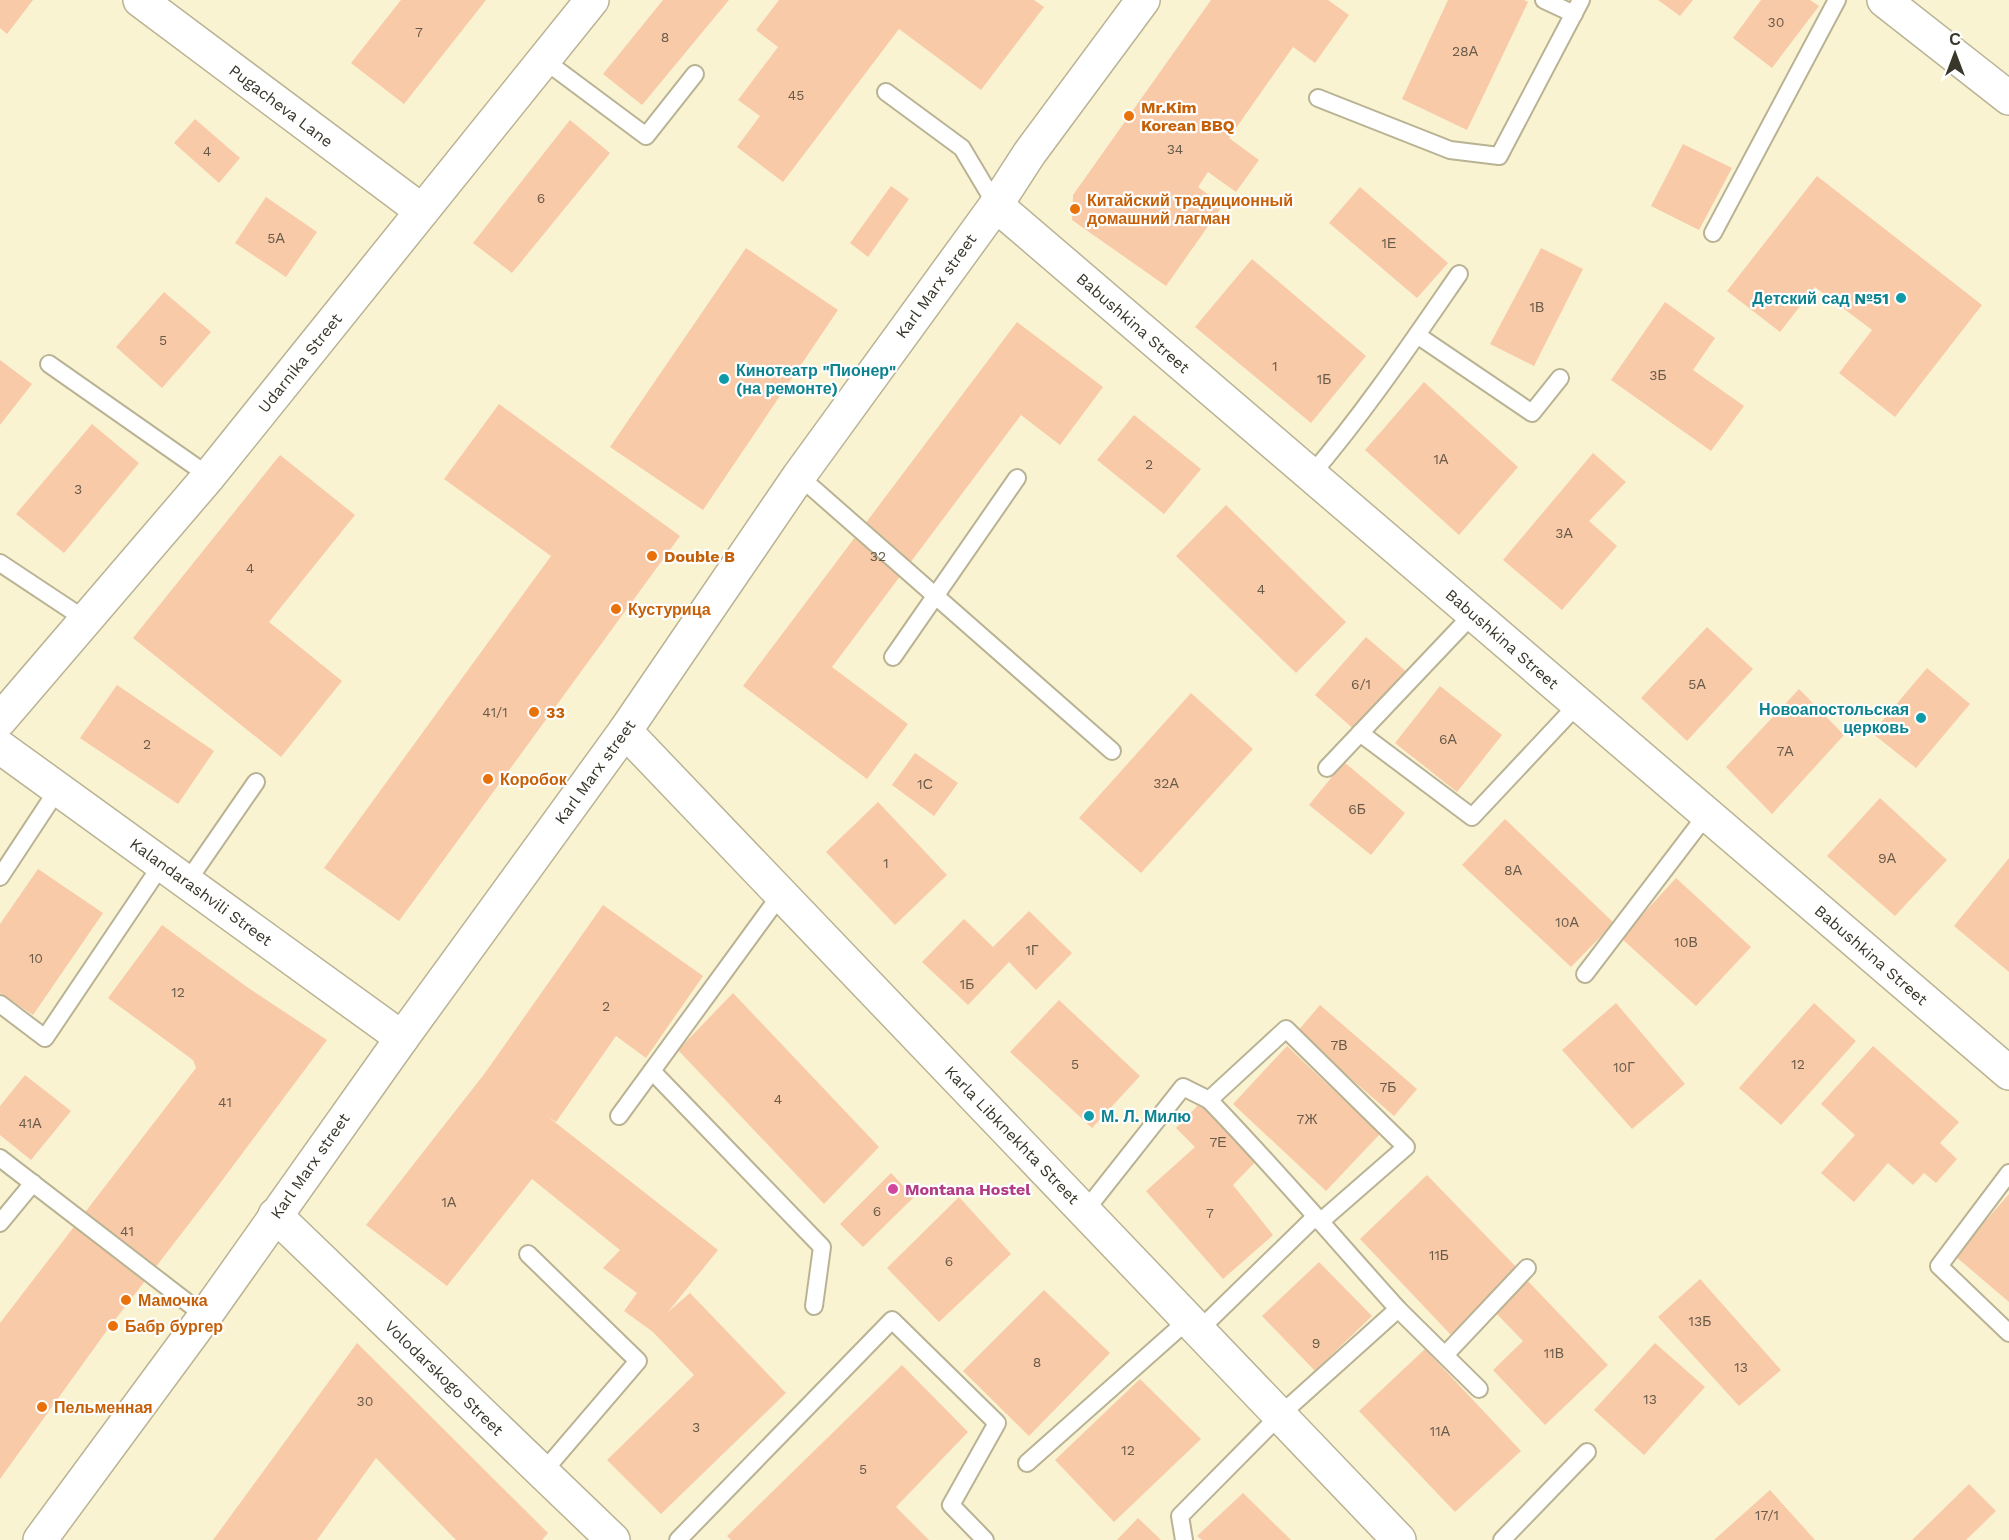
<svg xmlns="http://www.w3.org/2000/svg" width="2009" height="1540" font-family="'Work Sans',sans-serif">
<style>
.building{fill:#f9caa8}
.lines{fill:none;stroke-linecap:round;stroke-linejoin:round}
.lane-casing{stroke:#b9b394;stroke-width:20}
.street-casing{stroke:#b9b394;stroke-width:36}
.secondary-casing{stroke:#b9b394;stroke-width:36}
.lane{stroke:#fff;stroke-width:16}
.street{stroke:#fff;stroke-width:33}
.secondary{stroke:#fff;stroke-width:33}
.food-dot{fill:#e8710a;stroke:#fff;stroke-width:2}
.culture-dot{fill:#0f9aa8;stroke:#fff;stroke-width:2}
.hotel-dot{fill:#d1479c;stroke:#fff;stroke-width:2}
.labels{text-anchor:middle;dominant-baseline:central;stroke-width:4.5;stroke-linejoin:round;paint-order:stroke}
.number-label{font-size:14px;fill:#695b4a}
.street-label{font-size:16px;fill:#39362a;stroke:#fff}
.food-label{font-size:16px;font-weight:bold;fill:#c56008;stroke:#fff;text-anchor:start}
.culture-label{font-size:16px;font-weight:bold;fill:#0d838f;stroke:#fff;text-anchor:end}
.hotel-label{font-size:16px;font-weight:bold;fill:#b23c85;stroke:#fff;text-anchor:start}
</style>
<rect width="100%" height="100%" fill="#f9f3d2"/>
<g class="building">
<path d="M 0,0 L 33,0 L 7,34 L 0,28 Z"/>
<path d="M 401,0 L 486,0 L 404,104 L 351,63 Z"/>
<path d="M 663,0 L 729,0 L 642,105 L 603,74 Z"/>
<path d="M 779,0 L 1034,0 L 1044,7 L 981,90 L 899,29 L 783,182 L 737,147 L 760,116 L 738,100 L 778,47 L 756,30 Z"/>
<path d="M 1211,0 L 1328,0 L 1349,15 L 1315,63 L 1293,47 L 1229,138 L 1259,160 L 1236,192 L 1208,172 L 1198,187 L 1223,205 L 1166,286 L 1072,220 L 1073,195 Z"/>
<path d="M 1448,0 L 1524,0 L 1528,2 L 1467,130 L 1402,99 Z"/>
<path d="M 1658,0 L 1693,0 L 1680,16 Z"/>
<path d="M 1761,0 L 1810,0 L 1819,6 L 1772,68 L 1733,38 Z"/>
<path d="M 195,119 L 240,158 L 219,183 L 174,143 Z"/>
<path d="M 570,120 L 610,153 L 512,273 L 473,243 Z"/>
<path d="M 1683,144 L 1732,168 L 1699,230 L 1651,206 Z"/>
<path d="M 1817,176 L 1982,305 L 1895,417 L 1839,373 L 1872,330 L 1815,287 L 1780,332 L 1727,291 Z"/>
<path d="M 891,186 L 909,199 L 868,257 L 850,243 Z"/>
<path d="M 1360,187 L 1448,263 L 1417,298 L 1329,223 Z"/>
<path d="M 266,197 L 317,232 L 286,277 L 235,243 Z"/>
<path d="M 746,248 L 838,310 L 703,510 L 610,447 Z"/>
<path d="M 1541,248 L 1583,269 L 1534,366 L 1490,344 Z"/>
<path d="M 1252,259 L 1366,356 L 1311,423 L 1195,327 Z"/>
<path d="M 164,292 L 211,332 L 162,388 L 116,347 Z"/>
<path d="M 1665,302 L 1715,338 L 1693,370 L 1744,406 L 1711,451 L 1611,380 Z"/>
<path d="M 1017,322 L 1103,387 L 1060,445 L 1021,415 L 832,667 L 908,724 L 867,779 L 743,686 Z"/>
<path d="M 0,360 L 32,384 L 0,425 Z"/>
<path d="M 1424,382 L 1518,467 L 1459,535 L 1365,450 Z"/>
<path d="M 499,404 L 680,536 L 399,921 L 324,868 L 551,556 L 444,479 Z"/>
<path d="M 1134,415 L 1201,469 L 1164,514 L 1097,460 Z"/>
<path d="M 92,424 L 139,463 L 64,553 L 16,514 Z"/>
<path d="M 1593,453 L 1626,482 L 1589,521 L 1617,546 L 1562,610 L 1503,560 Z"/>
<path d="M 280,455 L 355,515 L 269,622 L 342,681 L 281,757 L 133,638 Z"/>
<path d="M 1226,505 L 1346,622 L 1296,673 L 1176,556 Z"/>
<path d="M 1707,627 L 1753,669 L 1687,741 L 1641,698 Z"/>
<path d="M 1366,637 L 1408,673 L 1357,732 L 1315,695 Z"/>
<path d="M 1927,668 L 1970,704 L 1916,768 L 1872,733 Z"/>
<path d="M 117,685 L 214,751 L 178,804 L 80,738 Z"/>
<path d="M 1440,686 L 1502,735 L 1457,792 L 1395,743 Z"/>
<path d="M 1799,689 L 1844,735 L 1772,814 L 1726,767 Z"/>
<path d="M 1191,693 L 1253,749 L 1141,873 L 1079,818 Z"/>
<path d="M 915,753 L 958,783 L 934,816 L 892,785 Z"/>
<path d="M 1344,762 L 1405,813 L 1371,855 L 1309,805 Z"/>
<path d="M 1880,798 L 1947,860 L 1895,916 L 1827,856 Z"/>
<path d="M 878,802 L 947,875 L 895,925 L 826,852 Z"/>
<path d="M 1505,819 L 1614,923 L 1571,967 L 1462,865 Z"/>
<path d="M 2009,858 L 2009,972 L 1954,926 Z"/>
<path d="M 38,869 L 103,913 L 33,1015 L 0,993 L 0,924 Z"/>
<path d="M 1676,878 L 1751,947 L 1696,1006 L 1621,938 Z"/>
<path d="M 603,905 L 703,976 L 646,1058 L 616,1036 L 556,1122 L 547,1116 L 718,1250 L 668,1312 L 690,1293 L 786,1393 L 661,1514 L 607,1460 L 694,1375 L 653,1332 L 624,1311 L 637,1293 L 603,1268 L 620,1250 L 532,1179 L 447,1286 L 366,1225 L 485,1073 Z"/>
<path d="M 1029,911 L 1072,953 L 1036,990 L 1009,962 L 968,1005 L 922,962 L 964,919 L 993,947 Z"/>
<path d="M 162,925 L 247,987 L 327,1040 L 215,1190 L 108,1329 L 0,1479 L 0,1323 L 196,1068 L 193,1060 L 108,998 Z"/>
<path d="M 733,993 L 879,1147 L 824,1204 L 678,1050 Z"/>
<path d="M 1059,1000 L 1140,1076 L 1092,1128 L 1010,1052 Z"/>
<path d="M 1616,1003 L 1685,1084 L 1632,1129 L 1562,1050 Z"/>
<path d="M 1814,1003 L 1856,1041 L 1781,1125 L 1739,1088 Z"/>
<path d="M 1320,1005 L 1417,1089 L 1394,1116 L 1297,1032 Z"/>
<path d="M 1287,1046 L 1380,1134 L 1326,1191 L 1233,1104 Z"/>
<path d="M 1873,1046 L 1959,1122 L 1940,1143 L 1957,1159 L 1936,1183 L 1924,1173 L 1913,1185 L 1888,1163 L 1854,1202 L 1821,1173 L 1855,1135 L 1821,1104 Z"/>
<path d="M 25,1075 L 71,1111 L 31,1160 L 0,1135 L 0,1106 Z"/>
<path d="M 1203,1100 L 1260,1157 L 1233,1185 L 1273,1235 L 1223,1279 L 1146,1191 L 1195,1147 L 1176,1128 Z"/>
<path d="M 891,1173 L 914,1197 L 863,1247 L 840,1224 Z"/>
<path d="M 1427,1175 L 1519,1270 L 1451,1335 L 1360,1239 Z"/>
<path d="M 2009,1194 L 2009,1302 L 1955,1256 Z"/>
<path d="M 959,1197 L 1011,1254 L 939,1322 L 887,1268 Z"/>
<path d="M 1319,1262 L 1372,1316 L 1315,1371 L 1262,1316 Z"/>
<path d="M 1525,1278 L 1608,1365 L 1545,1425 L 1493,1370 L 1523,1341 L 1492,1309 Z"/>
<path d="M 1700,1279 L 1781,1370 L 1739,1406 L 1658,1317 Z"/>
<path d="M 1044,1290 L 1110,1353 L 1029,1436 L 963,1371 Z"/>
<path d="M 357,1343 L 543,1528 L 548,1533 L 542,1540 L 456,1540 L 376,1458 L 317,1540 L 213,1540 Z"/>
<path d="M 1655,1343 L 1705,1387 L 1644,1455 L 1594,1410 Z"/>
<path d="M 1425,1349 L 1521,1451 L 1455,1512 L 1359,1411 Z"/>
<path d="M 902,1365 L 968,1432 L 896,1507 L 929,1540 L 731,1540 L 727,1536 Z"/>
<path d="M 1140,1379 L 1201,1439 L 1114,1522 L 1055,1460 Z"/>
<path d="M 1969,1484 L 1996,1511 L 1966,1540 L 1912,1540 Z"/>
<path d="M 1770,1490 L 1815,1540 L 1714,1540 Z"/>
<path d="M 1243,1493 L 1291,1540 L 1202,1540 L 1197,1536 Z"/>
<path d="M 1138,1518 L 1161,1540 L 1117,1540 Z"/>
</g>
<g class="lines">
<g class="lane-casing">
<g id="lane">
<path d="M 1544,0 L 1574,14"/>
<path d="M 544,60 L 646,136 L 695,74"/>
<path d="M 886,92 L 962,148 L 996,205"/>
<path d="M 1318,98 L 1450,150 L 1499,156 L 1581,0"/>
<path d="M 1713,233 L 1837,0"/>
<path d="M 1417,335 L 1532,413 L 1560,378"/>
<path d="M 49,364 L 209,476"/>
<path d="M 1311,475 C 1365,412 1412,342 1459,274"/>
<path d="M 799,476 L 1112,751"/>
<path d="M 0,563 L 86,620"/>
<path d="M 893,657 L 1017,478"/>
<path d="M 1360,733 L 1472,817 L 1578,704"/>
<path d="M 1327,768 L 1473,614"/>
<path d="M 0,877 L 58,789"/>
<path d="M 187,882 L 256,782"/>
<path d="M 1585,974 L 1707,814"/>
<path d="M 0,1004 L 45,1038 L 162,864"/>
<path d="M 652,1071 L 822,1247 L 814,1306"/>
<path d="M 619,1116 L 781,894"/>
<path d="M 0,1158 L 205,1316"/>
<path d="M 2009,1173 L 1939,1266 L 2009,1333"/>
<path d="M 1085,1211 L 1183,1087 L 1209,1100"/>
<path d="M 1320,1222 L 1406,1147 L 1286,1029 L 1209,1100 C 1274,1167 1335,1239 1398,1309"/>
<path d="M 0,1223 L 33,1183"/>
<path d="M 528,1254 L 638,1361 L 543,1472"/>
<path d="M 1199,1330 L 1315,1217"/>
<path d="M 1445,1355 L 1527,1268"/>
<path d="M 1027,1463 L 1188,1320"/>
<path d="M 678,1540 L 892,1320 L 997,1423 L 951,1505 L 985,1540"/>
<path d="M 1184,1540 L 1180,1516 L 1280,1415 L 1398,1309 L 1479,1389"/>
<path d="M 1502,1540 L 1587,1452"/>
</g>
</g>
<g class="street-casing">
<g id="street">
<path d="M 140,0 L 422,211"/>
<path d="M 996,205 L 2009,1073"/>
<path d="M 0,720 L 209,476 L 592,0"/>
<path d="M 275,1215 L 613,1540"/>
</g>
</g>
<g class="secondary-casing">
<g id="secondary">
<path d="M 1884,0 L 2009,98"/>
<path d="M 625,731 L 1399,1540"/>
<path d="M 0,747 L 402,1038"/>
<path d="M 40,1540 L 205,1316 L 402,1038 L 625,731 L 799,476 L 996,205 L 1029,154 L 1143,0"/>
</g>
</g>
<use href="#lane" class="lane"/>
<use href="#street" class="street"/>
<use href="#secondary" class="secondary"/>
</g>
<g class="food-dot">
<circle cx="1129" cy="116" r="6"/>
<circle cx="1075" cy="209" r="6"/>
<circle cx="652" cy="556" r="6"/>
<circle cx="616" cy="609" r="6"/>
<circle cx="534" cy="712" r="6"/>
<circle cx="488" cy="779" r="6"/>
<circle cx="126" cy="1300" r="6"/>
<circle cx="113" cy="1326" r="6"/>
<circle cx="42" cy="1407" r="6"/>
</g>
<g class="culture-dot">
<circle cx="1901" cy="298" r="6"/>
<circle cx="724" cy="379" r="6"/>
<circle cx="1921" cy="718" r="6"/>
<circle cx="1089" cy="1116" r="6"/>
</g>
<circle class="hotel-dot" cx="893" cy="1189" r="6"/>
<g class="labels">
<g class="number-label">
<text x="1776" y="22">30</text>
<text x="419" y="32">7</text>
<text x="665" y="37">8</text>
<text x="1465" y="51">28А</text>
<text x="796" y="95">45</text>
<text x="1175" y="149">34</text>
<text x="207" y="151">4</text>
<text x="541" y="198">6</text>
<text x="276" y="238">5А</text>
<text x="1389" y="243">1Е</text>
<text x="1537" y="307">1В</text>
<text x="163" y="340">5</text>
<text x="1275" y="366">1</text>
<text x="1658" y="375">3Б</text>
<text x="1324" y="379">1Б</text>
<text x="1441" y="459">1А</text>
<text x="1149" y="464">2</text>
<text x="78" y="489">3</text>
<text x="1564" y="533">3А</text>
<text x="878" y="556">32</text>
<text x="250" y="568">4</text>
<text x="1261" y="589">4</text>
<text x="1361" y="684">6/1</text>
<text x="1697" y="684">5А</text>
<text x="495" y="712">41/1</text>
<text x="1448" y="739">6А</text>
<text x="147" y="744">2</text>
<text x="1785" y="751">7А</text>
<text x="1166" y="783">32А</text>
<text x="925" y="784">1С</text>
<text x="1357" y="809">6Б</text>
<text x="1887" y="858">9А</text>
<text x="886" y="863">1</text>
<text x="1513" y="870">8А</text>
<text x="1567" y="922">10А</text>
<text x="1686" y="942">10В</text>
<text x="1032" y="950">1Г</text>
<text x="36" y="958">10</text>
<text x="967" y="984">1Б</text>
<text x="178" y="992">12</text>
<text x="606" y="1006">2</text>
<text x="1339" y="1045">7В</text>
<text x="1075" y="1064">5</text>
<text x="1798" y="1064">12</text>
<text x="1624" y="1067">10Г</text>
<text x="1388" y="1087">7Б</text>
<text x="778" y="1099">4</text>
<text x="225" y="1102">41</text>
<text x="1307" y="1119">7Ж</text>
<text x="30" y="1123">41А</text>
<text x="1218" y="1142">7Е</text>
<text x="449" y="1202">1А</text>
<text x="877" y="1211">6</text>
<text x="1210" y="1213">7</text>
<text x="127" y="1231">41</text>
<text x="1439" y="1255">11Б</text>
<text x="949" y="1261">6</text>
<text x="1700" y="1321">13Б</text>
<text x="1316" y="1343">9</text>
<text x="1554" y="1353">11В</text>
<text x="1037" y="1362">8</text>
<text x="1741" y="1367">13</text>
<text x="1650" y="1399">13</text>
<text x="365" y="1401">30</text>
<text x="696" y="1427">3</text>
<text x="1440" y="1431">11А</text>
<text x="1128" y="1450">12</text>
<text x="863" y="1469">5</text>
<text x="1767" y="1515">17/1</text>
</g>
<g class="street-label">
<text transform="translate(281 106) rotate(37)">Pugacheva Lane</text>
<text transform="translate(936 286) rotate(-54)">Karl Marx street</text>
<text transform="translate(1133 323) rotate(41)">Babushkina Street</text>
<text transform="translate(300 363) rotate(-51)">Udarnika Street</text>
<text transform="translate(1502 639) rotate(41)">Babushkina Street</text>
<text transform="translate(595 772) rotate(-54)">Karl Marx street</text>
<text transform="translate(201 892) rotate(36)">Kalandarashvili Street</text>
<text transform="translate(1871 955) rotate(41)">Babushkina Street</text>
<text transform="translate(1012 1135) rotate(46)">Karla Libknekhta Street</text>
<text transform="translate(310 1166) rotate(-55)">Karl Marx street</text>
<text transform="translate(444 1378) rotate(44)">Volodarskogo Street</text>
</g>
<g class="food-label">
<text x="1141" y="107">Mr.Kim<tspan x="1141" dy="18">Korean BBQ</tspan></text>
<text x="1087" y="200">Китайский традиционный<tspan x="1087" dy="18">домашний лагман</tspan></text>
<text x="664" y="556">Double B</text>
<text x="628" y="609">Кустурица</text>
<text x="546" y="712">33</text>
<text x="500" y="779">Коробок</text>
<text x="138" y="1300">Мамочка</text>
<text x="125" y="1326">Бабр бургер</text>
<text x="54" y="1407">Пельменная</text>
</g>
<g class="culture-label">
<text x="1889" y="298">Детский сад №51</text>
<text x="736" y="370" text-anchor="start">Кинотеатр "Пионер"<tspan x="736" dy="18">(на ремонте)</tspan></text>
<text x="1909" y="709">Новоапостольская<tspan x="1909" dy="18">церковь</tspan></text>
<text x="1101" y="1116" text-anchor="start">М. Л. Милю</text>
</g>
<g class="hotel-label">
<text x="905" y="1189">Montana Hostel</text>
</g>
</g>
<g transform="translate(1955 54)" stroke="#ffffff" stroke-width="4.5" paint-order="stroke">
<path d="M0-4.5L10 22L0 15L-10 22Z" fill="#39362a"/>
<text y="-9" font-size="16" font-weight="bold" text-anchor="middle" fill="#39362a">С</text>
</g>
</svg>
